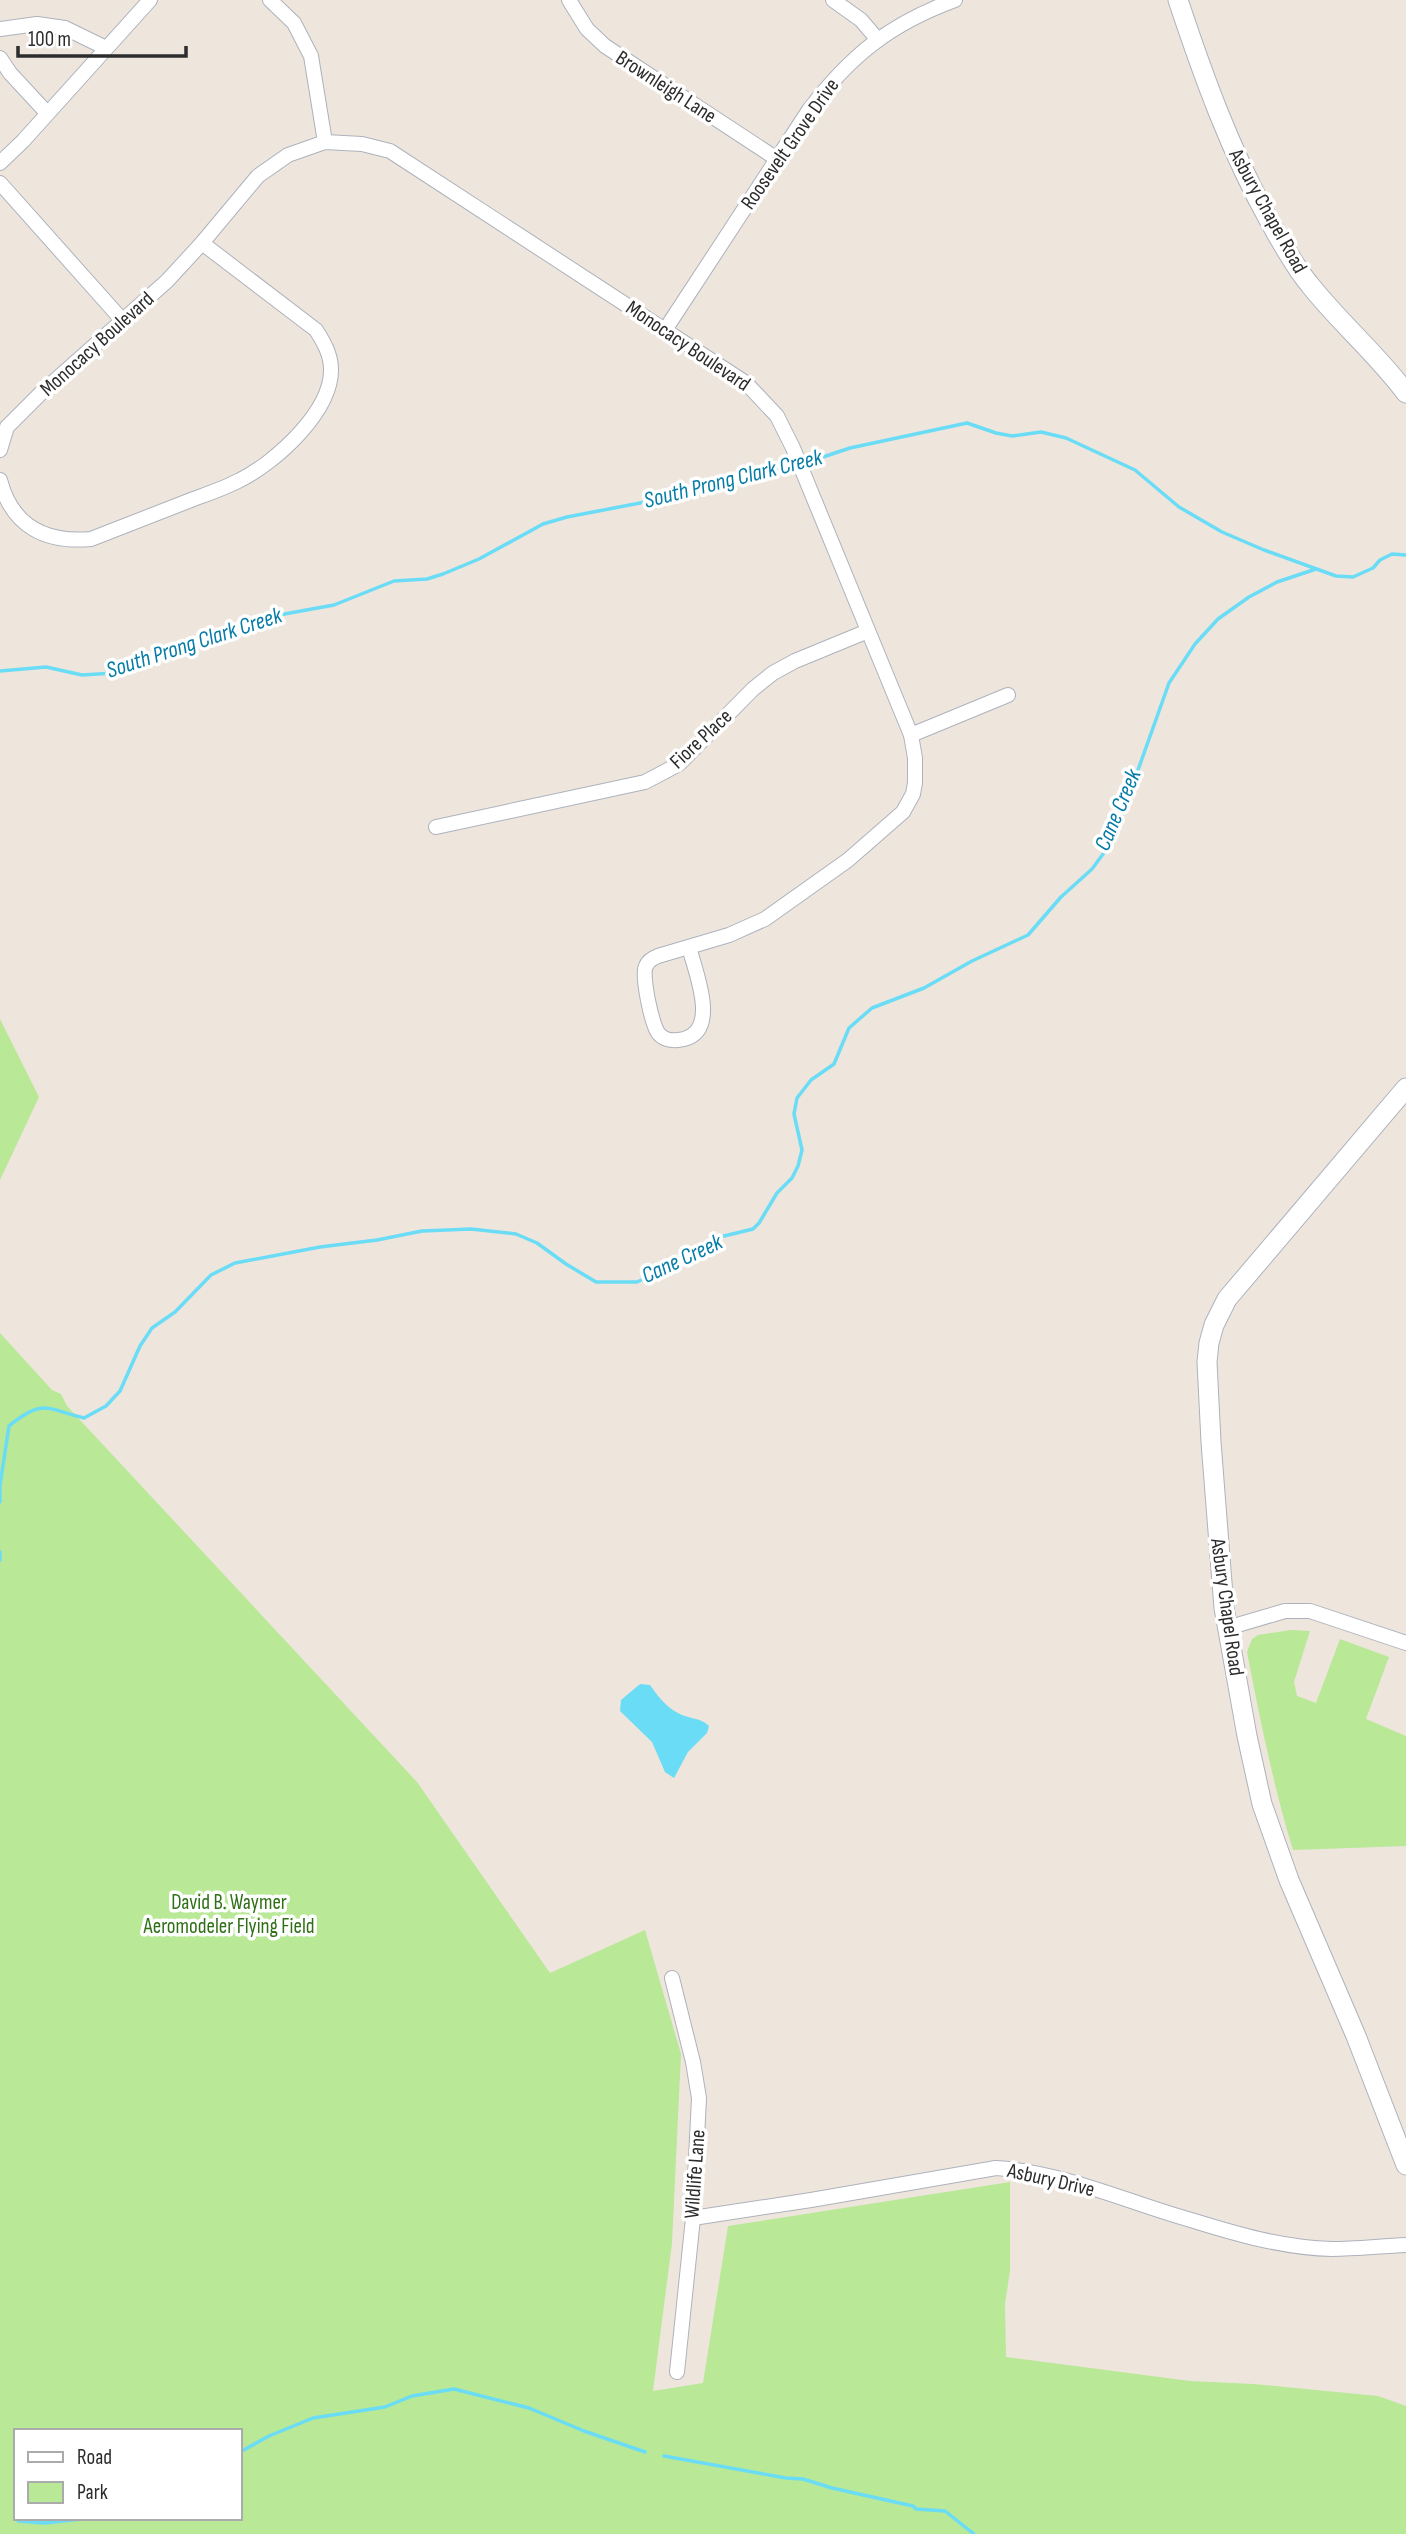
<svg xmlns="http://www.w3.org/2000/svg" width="1406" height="2534" font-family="'Sofia Sans Condensed',sans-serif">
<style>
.green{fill:#b9e897;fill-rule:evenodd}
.water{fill:#6adcf6}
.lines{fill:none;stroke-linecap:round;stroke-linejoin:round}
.stream{stroke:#6adcf6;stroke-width:3.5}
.street-casing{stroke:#adb2bc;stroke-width:16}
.secondary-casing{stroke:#adb2bc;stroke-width:21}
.street{stroke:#fff;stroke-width:14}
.secondary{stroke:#fff;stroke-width:19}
.labels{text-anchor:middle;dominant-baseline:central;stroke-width:7;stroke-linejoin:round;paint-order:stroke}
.street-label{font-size:21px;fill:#2c2c2c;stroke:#fff}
.park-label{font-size:21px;fill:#2f6f16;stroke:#fff}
.water-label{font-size:23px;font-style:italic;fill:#057ca7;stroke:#fff}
</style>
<rect width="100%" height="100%" fill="#eee6dd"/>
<g class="green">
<path d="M 0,1019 L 39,1097 L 0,1180 Z"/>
<path d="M 0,1333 L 52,1390 L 61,1394 L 67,1406 L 417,1782 L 550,1973 L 645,1930 L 681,2054 L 672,2243 L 653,2391 L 703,2383 L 728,2226 L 1010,2182 L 1010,2271 L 1005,2304 L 1006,2357 L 1190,2381 L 1254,2384 L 1378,2396 L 1406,2406 L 1406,2534 L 0,2534 ZM 16,2431 L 240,2431 L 240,2518 L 16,2518 Z"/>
<path d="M 1290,1630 L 1310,1631 L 1294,1682 L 1297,1696 L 1316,1703 L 1340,1639 L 1389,1657 L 1366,1719 L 1406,1736 L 1406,1846 L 1293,1850 C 1273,1785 1260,1719 1247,1652 L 1252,1639 L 1258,1635 Z"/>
</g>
<path class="water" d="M 640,1684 L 650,1685 C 657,1695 666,1707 678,1713 C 688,1719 700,1717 709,1726 L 707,1733 L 688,1752 L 674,1778 L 665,1772 L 652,1742 L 620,1711 L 621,1700 Z"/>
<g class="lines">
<g class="stream">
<path d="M 802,464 L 850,448 L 967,423 L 996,433 L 1012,436 L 1041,432 L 1066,438 L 1135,470 L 1179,507 L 1222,532 L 1264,550 L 1336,576 L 1353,577 L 1373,568 L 1380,560 L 1392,554 L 1406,555"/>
<path d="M 0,671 L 46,667 L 82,675 L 115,673 L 216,632 L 257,619 L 334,605 L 394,581 L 427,579 L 443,574 L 479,559 L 543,524 L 567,517 L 713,489 L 782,468 L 795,466"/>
<path d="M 0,1485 L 9,1426 C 43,1398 47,1409 84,1418 L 106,1406 L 120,1391 L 140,1346 L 152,1328 L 175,1312 L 211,1275 L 235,1263 L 320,1247 L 377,1240 L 422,1231 L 471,1229 L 516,1234 L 537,1243 L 566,1264 L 596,1282 L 637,1282 L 665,1270 L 704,1244 L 720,1237 L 753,1229 L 759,1223 L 777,1193 L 792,1178 L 798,1166 L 802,1150 L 794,1114 L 797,1098 L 811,1080 L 834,1064 L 849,1028 L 872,1008 L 924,988 L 972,961 L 1028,935 L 1061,897 L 1092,869 L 1106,850 L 1123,812 L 1169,683 L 1195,644 L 1218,619 L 1249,597 L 1277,582 L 1316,569"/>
<path d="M 0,1486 L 0,1502"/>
<path d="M 0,1552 L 0,1560"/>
<path d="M 240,2452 L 269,2436 L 313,2418 L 385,2407 L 412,2396 L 454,2389 L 529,2408 L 584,2431 L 645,2452"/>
<path d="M 664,2456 L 786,2478 L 803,2479 L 832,2488 L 913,2506 L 916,2509 L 945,2511 L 974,2534"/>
<path d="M 18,2521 L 45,2523 L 91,2518"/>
</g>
<g class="street-casing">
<g id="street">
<path d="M 270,0 L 294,23 L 311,56 L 325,142"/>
<path d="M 569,0 L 587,29 L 605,46 L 777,159"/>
<path d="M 833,0 L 861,20 L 878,40"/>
<path d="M 0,29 L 37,24 L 65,28 L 106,48"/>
<path d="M 0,58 L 10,73 L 47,113"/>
<path d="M 0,163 L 23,141 L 150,0"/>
<path d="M 0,183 L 123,321"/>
<path d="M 665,330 L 809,110 C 851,55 890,24 955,0"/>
<path d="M 0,450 L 7,427 L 41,393 L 167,281 L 202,243 L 258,176 L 288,155 L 325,142 L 362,144 L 390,151 L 746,383 L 777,416 L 793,448 L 911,735 L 915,758 L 915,783 L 913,794 L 903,812 L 848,860 L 765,919 L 729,935 L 658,956 C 653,958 648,961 646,966 C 641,974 652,1027 659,1034 C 665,1041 676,1041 684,1039 C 720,1030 695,971 689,947"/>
<path d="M 0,480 C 12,527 46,543 91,539 C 125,526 158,513 191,500 C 207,494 225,488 240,480 C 276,462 332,411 331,369 C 331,354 323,341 316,330 L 202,243"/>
<path d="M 911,735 L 1008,695"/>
<path d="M 436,827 L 645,782 L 679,764 L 753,689 L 773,673 L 795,661 L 868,631"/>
<path d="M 1227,1628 L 1285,1611 L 1310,1611 L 1406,1643"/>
<path d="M 672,1978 L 693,2062 L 699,2098 L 693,2218 L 677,2372"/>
<path d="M 693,2218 L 811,2200 L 996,2168 C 1063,2172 1127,2202 1191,2220 C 1236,2234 1284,2248 1332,2249 C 1356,2249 1381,2246 1406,2245"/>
</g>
</g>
<g class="secondary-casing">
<g id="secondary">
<path d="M 1178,0 C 1204,78 1230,150 1270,222 C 1282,243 1294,266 1310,285 C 1340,323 1377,354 1406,393"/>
<path d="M 1406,1088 L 1227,1299 L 1214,1325 L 1209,1343 L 1207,1362 L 1211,1442 L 1224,1608 L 1247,1736 L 1262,1804 L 1289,1880 L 1356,2036 L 1406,2165"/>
</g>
</g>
<use href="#street" class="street"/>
<use href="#secondary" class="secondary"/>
</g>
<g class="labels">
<g class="street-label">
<text transform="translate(666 87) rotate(33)">Brownleigh Lane</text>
<text transform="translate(790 144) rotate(-55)">Roosevelt Grove Drive</text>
<text transform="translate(1268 211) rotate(61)">Asbury Chapel Road</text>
<text transform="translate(97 344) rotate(-42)">Monocacy Boulevard</text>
<text transform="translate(688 346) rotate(34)">Monocacy Boulevard</text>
<text transform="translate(701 739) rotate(-43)">Fiore Place</text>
<text transform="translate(1227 1607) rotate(82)">Asbury Chapel Road</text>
<text transform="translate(695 2174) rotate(-86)">Wildlife Lane</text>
<text transform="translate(1051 2180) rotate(13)">Asbury Drive</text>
</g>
<g class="park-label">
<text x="229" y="1902">David B. Waymer<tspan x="229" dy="24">Aeromodeler Flying Field</tspan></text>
</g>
<g class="water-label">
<text transform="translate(733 479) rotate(-14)">South Prong Clark Creek</text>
<text transform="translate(194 643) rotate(-18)">South Prong Clark Creek</text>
<text transform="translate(1118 810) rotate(-67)">Cane Creek</text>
<text transform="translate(682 1259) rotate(-25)">Cane Creek</text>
</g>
</g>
<rect x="14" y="2429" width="228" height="91" fill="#ffffff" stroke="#ababab" stroke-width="2"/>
<rect x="28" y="2452" width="35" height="10" fill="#ffffff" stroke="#ababab" stroke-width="2"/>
<text x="77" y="2464" font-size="21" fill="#2c2c2c">Road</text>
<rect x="28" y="2482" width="35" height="21" fill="#b9e897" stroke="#ababab" stroke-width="2"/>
<text x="77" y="2499" font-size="21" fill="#2c2c2c">Park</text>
<path d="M18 46v10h168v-10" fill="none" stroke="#2c2c2c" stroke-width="3.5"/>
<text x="28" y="46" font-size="21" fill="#2c2c2c" stroke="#ffffff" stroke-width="5" paint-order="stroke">100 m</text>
</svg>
